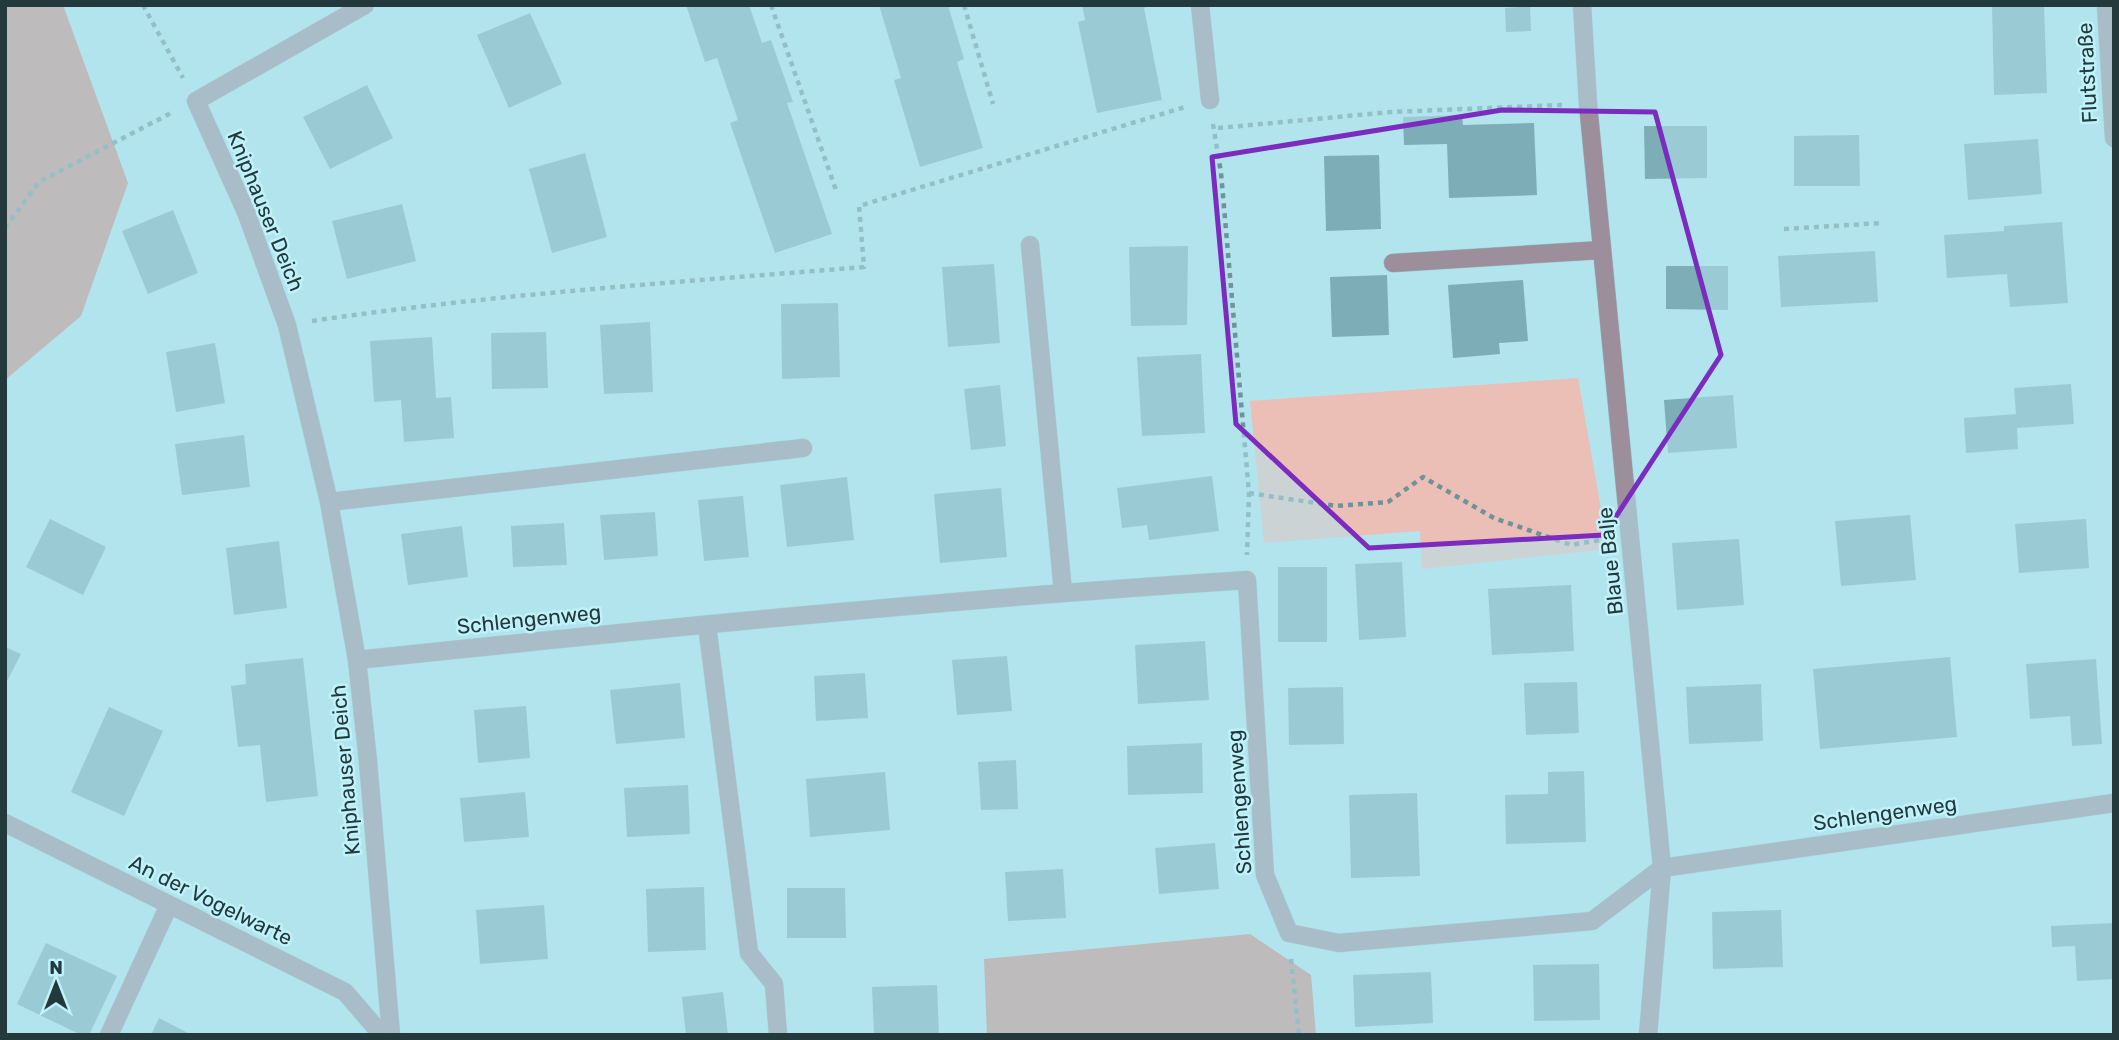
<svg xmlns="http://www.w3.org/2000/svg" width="2119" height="1040" font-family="Rubik,sans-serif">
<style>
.green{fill:#ebbeb6}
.forest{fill:#cb8a7f}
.building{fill:#7daeb7}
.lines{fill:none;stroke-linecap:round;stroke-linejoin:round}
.minor-casing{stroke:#93bec6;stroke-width:19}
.path{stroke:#6e9399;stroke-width:4.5;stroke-dasharray:5 5;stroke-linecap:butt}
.minor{stroke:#9c8e9a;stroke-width:18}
.marked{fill:none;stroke:#7b2cbf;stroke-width:5;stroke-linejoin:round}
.labels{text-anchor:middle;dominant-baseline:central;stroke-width:5;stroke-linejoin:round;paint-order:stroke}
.street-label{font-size:21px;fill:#24393c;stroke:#bff2fb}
</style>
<rect width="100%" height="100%" fill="#b2e4ed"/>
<path class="green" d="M 1578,378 L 1608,549 L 1422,569 L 1420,531 L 1264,543 L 1250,401 Z"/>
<g class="forest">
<path d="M 5,5 L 63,5 L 128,183 L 81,316 L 5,380 Z"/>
<path d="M 1250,934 L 1311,975 L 1316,1035 L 987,1035 L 984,959 Z"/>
</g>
<g class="building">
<path d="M 686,5 L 749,5 L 762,43 L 771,40 L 793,102 L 787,103 L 832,234 L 775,253 L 730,123 L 738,120 L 717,58 L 705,62 Z"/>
<path d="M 879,5 L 948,5 L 964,59 L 957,62 L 983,148 L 920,167 L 894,80 L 901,78 Z"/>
<path d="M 1082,5 L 1152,5 L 1144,8 L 1162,100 L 1097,113 L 1078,22 L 1085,20 Z"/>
<path d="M 1992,5 L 2044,5 L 2047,93 L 1994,95 Z"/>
<path d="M 1530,6 L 1531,31 L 1506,32 L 1505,8 Z"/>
<path d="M 530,13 L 562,84 L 509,108 L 477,35 Z"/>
<path d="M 367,85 L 393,138 L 330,169 L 303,117 Z"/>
<path d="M 1462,115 L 1463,125 L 1534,123 L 1537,195 L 1449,198 L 1447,144 L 1404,145 L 1403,117 Z"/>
<path d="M 1644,126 L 1707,126 L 1707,178 L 1645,179 Z"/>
<path d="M 1859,135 L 1860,186 L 1794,186 L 1794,136 Z"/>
<path d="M 2038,139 L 2042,194 L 1968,200 L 1964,144 Z"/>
<path d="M 585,153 L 607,237 L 552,253 L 529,169 Z"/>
<path d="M 1379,155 L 1381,229 L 1326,231 L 1324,156 Z"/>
<path d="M 402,204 L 416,261 L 347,279 L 332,221 Z"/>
<path d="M 173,210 L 198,273 L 148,294 L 122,231 Z"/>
<path d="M 2062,222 L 2068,303 L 2010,307 L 2007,274 L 1947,278 L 1944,235 L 2004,231 L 2004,226 Z"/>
<path d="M 1188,246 L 1187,325 L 1131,326 L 1129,247 Z"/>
<path d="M 1875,251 L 1878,302 L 1781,307 L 1778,256 Z"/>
<path d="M 994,264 L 1000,343 L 948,347 L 942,267 Z"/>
<path d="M 1666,266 L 1728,266 L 1728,310 L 1666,309 Z"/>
<path d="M 1387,275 L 1389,335 L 1332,337 L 1330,277 Z"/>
<path d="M 1523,280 L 1528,341 L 1499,343 L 1500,354 L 1453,358 L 1448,285 Z"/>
<path d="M 838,303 L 840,377 L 782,379 L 781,304 Z"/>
<path d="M 650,322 L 653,392 L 604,394 L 600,325 Z"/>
<path d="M 546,332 L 548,388 L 492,389 L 491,333 Z"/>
<path d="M 432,337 L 436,398 L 451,397 L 454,438 L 404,442 L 401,400 L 374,402 L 370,341 Z"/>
<path d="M 215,343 L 225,403 L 176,412 L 166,352 Z"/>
<path d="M 1201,354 L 1205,433 L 1142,436 L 1137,357 Z"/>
<path d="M 2071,384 L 2074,424 L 2017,428 L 2018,449 L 1966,453 L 1964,418 L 2016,414 L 2014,388 Z"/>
<path d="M 1000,385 L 1006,446 L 971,450 L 964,389 Z"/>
<path d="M 1733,395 L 1737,448 L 1668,453 L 1664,400 Z"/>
<path d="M 244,435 L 250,487 L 182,495 L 175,444 Z"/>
<path d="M 1212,476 L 1219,531 L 1149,540 L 1147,525 L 1122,528 L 1117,488 Z"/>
<path d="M 847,477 L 854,540 L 787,547 L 780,485 Z"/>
<path d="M 1001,488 L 1007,557 L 940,563 L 934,494 Z"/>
<path d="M 743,496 L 749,557 L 704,561 L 698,500 Z"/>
<path d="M 655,512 L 658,556 L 604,560 L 600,515 Z"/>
<path d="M 1910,515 L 1916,580 L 1841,586 L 1835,521 Z"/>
<path d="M 50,519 L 106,547 L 83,595 L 26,567 Z"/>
<path d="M 2086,519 L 2089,568 L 2019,573 L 2015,524 Z"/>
<path d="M 564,523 L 567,565 L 513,567 L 511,526 Z"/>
<path d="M 462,526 L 468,577 L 408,585 L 401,534 Z"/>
<path d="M 1739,539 L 1744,605 L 1677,610 L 1672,543 Z"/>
<path d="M 279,541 L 287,608 L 234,615 L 226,548 Z"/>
<path d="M 1402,562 L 1406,637 L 1359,640 L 1355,564 Z"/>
<rect x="1278" y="567" width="49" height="75"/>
<path d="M 1571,585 L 1574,651 L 1492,655 L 1488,589 Z"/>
<path d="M 1205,641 L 1209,700 L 1138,704 L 1135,645 Z"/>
<path d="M 5,647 L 21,654 L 5,685 Z"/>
<path d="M 1007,656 L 1012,711 L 957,715 L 952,660 Z"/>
<path d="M 1950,657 L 1957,737 L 1820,749 L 1813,669 Z"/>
<path d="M 303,658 L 318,796 L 266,802 L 260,745 L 238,747 L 231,686 L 246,684 L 245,664 Z"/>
<path d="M 2096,659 L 2102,744 L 2072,746 L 2070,716 L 2030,719 L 2026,664 Z"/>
<path d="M 865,673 L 868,718 L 816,721 L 814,676 Z"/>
<path d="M 1577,682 L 1579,733 L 1526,735 L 1524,683 Z"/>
<path d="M 680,683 L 685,738 L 616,744 L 610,690 Z"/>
<path d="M 1761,684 L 1763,741 L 1689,744 L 1686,687 Z"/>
<path d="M 1343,687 L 1344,744 L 1289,745 L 1288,688 Z"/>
<path d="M 526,706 L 530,758 L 478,763 L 474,710 Z"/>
<path d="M 109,707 L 163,731 L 124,816 L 71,792 Z"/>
<path d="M 1202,743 L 1203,793 L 1128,795 L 1127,746 Z"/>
<path d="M 1016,760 L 1018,809 L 981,810 L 978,762 Z"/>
<path d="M 1584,771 L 1586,842 L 1506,844 L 1505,795 L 1548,794 L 1548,772 Z"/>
<path d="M 885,772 L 890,830 L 810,837 L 806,779 Z"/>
<path d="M 688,785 L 690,834 L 627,837 L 624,788 Z"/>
<path d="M 525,792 L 529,837 L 464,842 L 460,798 Z"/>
<path d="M 1417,793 L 1420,876 L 1351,878 L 1349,795 Z"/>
<path d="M 1215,843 L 1219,889 L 1159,894 L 1155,848 Z"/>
<path d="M 1063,869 L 1066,918 L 1008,921 L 1005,872 Z"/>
<path d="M 704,887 L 706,950 L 648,952 L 646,889 Z"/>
<path d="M 787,888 L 845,888 L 846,938 L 787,938 Z"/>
<path d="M 544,905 L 548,959 L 480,964 L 476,910 Z"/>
<path d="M 1781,910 L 1783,967 L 1713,969 L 1712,912 Z"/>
<path d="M 2114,923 L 2114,979 L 2077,981 L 2075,946 L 2052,947 L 2051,926 Z"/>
<path d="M 46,943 L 117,976 L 89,1035 L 81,1035 L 17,1004 Z"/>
<path d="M 1599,964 L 1600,1020 L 1534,1021 L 1533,965 Z"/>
<path d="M 1431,972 L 1433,1023 L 1355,1027 L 1353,975 Z"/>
<path d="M 937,985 L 939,1035 L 874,1035 L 872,987 Z"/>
<path d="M 723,992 L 728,1035 L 686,1035 L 682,997 Z"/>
<path d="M 159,1018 L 192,1035 L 151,1035 Z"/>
</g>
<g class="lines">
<g class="minor-casing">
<g id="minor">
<path d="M 365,5 L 196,101 L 246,212 L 287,325 L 329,502 L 357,660 L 368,761 L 391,1035"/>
<path d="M 1200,5 L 1210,100"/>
<path d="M 1582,5 L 1588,104 L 1662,868 L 1648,1035"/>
<path d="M 2106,5 L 2114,138"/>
<path d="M 1030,245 L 1063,592"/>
<path d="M 1393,263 L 1602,250"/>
<path d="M 329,502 L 803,448"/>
<path d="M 707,625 L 749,953 L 774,984 L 778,1035"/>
<path d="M 357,660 C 653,629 950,599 1247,580 L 1265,875 L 1289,933 L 1339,943 L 1592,921 L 1662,868 L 2114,803"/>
<path d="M 5,823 L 345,992 L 382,1035"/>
<path d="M 109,1035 L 169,905"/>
</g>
</g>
<g class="path">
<path d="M 143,5 L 183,78"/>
<path d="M 771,5 L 837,193"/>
<path d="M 964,5 L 993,104"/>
<path d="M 1213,124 L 1221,173 L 1249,493 L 1247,555"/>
<path d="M 1218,128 L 1391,112 L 1562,105"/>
<path d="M 5,228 L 39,182 L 171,113"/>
<path d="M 1784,229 L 1882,223"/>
<path d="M 312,321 C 495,294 680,282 864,267 L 859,206 L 1185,107"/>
<path d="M 1249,493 L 1336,506 L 1388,502 L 1423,477 L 1494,518 L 1571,545 L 1605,539"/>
<path d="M 1291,959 L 1299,1035"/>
</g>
<use href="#minor" class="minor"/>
</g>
<path d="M0 0H2119V1040H0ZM 1502,110 L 1655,112 L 1721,355 L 1604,535 L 1369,548 L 1236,424 L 1212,157 Z" fill="#b2e4ed" fill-opacity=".55" fill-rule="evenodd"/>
<path class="marked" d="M 1502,110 L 1655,112 L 1721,355 L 1604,535 L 1369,548 L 1236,424 L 1212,157 Z"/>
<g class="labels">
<g class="street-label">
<text transform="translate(2087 73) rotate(-93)">Flutstraße</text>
<text transform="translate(266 211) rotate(68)">Kniphauser Deich</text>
<text transform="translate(1610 561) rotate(-96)">Blaue Balje</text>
<text transform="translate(529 619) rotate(-6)">Schlengenweg</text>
<text transform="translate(345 770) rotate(-95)">Kniphauser Deich</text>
<text transform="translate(1239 802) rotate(-94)">Schlengenweg</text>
<text transform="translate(1885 813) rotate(-8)">Schlengenweg</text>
<text transform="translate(211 900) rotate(26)">An der Vogelwarte</text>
</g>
</g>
<rect width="2119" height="1040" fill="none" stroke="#24393c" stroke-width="14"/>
<g transform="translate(56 984)" stroke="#bff2fb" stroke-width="5" paint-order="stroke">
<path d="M0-5L12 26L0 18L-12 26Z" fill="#24393c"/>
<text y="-10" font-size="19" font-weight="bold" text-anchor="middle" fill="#24393c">N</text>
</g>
</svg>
